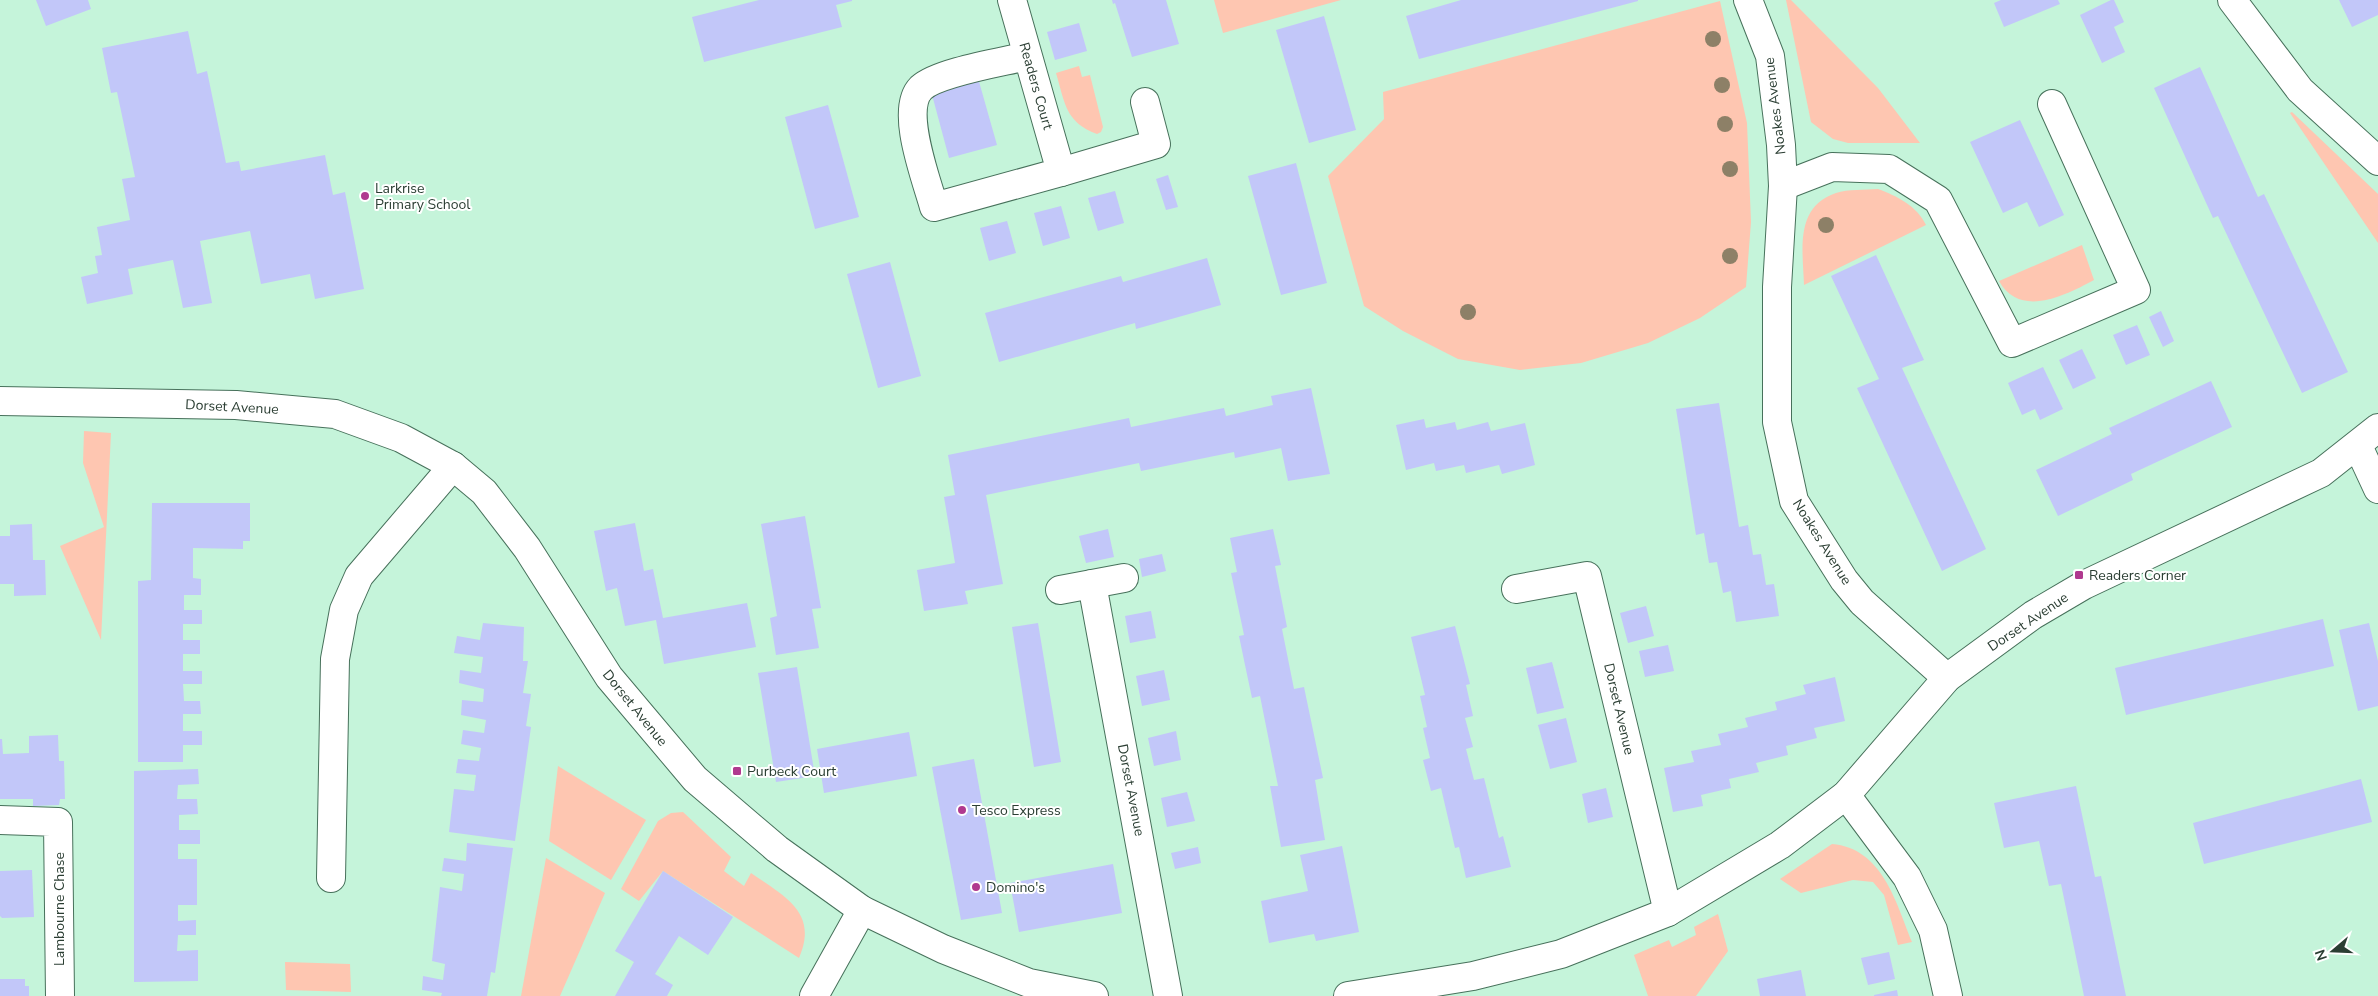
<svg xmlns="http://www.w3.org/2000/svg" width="2378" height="996" font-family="'Nunito Sans',sans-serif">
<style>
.green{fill:#fec6b1}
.building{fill:#c2c7f9}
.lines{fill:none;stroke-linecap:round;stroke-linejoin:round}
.minor-casing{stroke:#47715b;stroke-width:30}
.minor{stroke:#fff;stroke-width:28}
.tree{fill:#8d8067}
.poi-dot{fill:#b0398f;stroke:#fff;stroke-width:2}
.labels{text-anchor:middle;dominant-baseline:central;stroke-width:4;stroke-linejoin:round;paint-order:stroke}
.street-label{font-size:14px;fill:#2b3e33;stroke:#fff}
.poi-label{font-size:14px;fill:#2b3e33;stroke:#fff;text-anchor:start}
</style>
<rect width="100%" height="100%" fill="#c5f4da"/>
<g class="green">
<path d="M 1214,0 L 1341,0 L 1223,33 Z"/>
<path d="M 1786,0 L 1791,0 L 1878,88 L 1920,143 L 1848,143 L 1833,139 L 1811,122 Z"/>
<path d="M 1720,1 L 1747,123 L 1751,222 L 1746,287 L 1700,318 L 1648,343 L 1581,363 L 1520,370 L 1458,359 L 1403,331 L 1364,306 L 1328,176 L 1384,119 L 1383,92 Z"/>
<path d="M 1079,66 L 1082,77 L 1090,75 L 1103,127 L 1101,132 L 1097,134 C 1065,122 1065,103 1056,73 Z"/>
<path d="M 2292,112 L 2378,194 L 2378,243 L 2290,113 Z"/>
<path d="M 1878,189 C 1897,196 1917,206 1926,225 L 1804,285 C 1803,251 1794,207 1836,193 C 1848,189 1865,190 1878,189 Z"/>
<path d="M 2082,245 L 2094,280 C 2066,295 2020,319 1999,281 Z"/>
<path d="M 84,431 L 111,433 L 101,640 L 60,546 L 104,527 L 83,463 Z"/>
<path d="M 558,766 L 646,820 L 611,880 L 549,841 Z"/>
<path d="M 683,812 L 731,857 L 724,871 L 744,886 L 751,873 C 784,896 819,912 799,958 L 663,871 L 639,901 L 621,889 L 658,821 L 671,813 Z"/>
<path d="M 1832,844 C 1882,848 1896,902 1912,942 L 1898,945 L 1884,895 L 1873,882 L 1853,880 L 1801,893 L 1780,879 Z"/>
<path d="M 546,858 L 605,893 L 560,996 L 521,996 Z"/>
<path d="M 1718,914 L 1728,951 L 1696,996 L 1648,996 L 1634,955 L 1669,940 L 1672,947 L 1696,935 L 1694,927 Z"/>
<path d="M 285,962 L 350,964 L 351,992 L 286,990 Z"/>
</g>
<g class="building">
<path d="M 36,0 L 88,0 L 91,9 L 46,26 Z"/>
<path d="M 759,0 L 852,0 L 852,1 L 836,5 L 842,27 L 704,62 L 692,17 Z"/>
<path d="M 1112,0 L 1166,0 L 1179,44 L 1132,57 L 1115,3 L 1113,4 Z"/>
<path d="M 1461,0 L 1638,0 L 1638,1 L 1419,59 L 1406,16 Z"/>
<path d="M 2001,0 L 2058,0 L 2060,4 L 2004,27 L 1994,3 Z"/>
<path d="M 2111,0 L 2114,0 L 2124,22 L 2114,27 L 2125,52 L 2102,63 L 2080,15 Z"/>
<path d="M 2339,0 L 2378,0 L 2378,15 L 2352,27 Z"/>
<path d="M 1324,16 L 1356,130 L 1309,143 L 1276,30 Z"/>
<path d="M 1079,23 L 1087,51 L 1055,60 L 1047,32 Z"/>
<path d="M 188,31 L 197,74 L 207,71 L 226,163 L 239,161 L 241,171 L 325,155 L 333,195 L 345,192 L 364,289 L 315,299 L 310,274 L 261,284 L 250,231 L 200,241 L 212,303 L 183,308 L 173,260 L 128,269 L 133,294 L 87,304 L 81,277 L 98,273 L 95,256 L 102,255 L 97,227 L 130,220 L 122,179 L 135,177 L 117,92 L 111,93 L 102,48 Z"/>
<path d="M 2200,67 L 2258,197 L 2264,194 L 2348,372 L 2302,393 L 2218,216 L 2213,218 L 2154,88 Z"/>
<path d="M 978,78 L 997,145 L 949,158 L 931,91 Z"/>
<path d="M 828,105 L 859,217 L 815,229 L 785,117 Z"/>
<path d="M 2020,120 L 2064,215 L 2039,227 L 2027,202 L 2003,213 L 1970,142 Z"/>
<path d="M 1296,163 L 1327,283 L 1281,295 L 1248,176 Z"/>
<path d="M 1168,175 L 1178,207 L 1166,210 L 1156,179 Z"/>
<path d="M 1115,191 L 1124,223 L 1098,231 L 1088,198 Z"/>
<path d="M 1061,206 L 1070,238 L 1043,246 L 1034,213 Z"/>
<path d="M 1007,221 L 1016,253 L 989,261 L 980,228 Z"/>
<path d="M 1876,255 L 1924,360 L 1902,368 L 1986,549 L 1942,571 L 1857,388 L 1879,379 L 1831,276 Z"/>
<path d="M 1207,258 L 1221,305 L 1136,329 L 1135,323 L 999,362 L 985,313 L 1121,276 L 1123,282 Z"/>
<path d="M 890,262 L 921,376 L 878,388 L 847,274 Z"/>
<path d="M 2161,311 L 2174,341 L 2163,347 L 2149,317 Z"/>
<path d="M 2137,325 L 2150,355 L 2126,365 L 2113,335 Z"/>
<path d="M 2082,349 L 2096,378 L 2073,389 L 2059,360 Z"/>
<path d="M 2043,367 L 2063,409 L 2040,420 L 2035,409 L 2022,415 L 2008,383 Z"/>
<path d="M 2211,381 L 2232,427 L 2131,474 L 2133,480 L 2058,516 L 2036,470 L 2112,434 L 2109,428 Z"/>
<path d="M 1311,388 L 1330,474 L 1288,481 L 1281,448 L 1235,458 L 1234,452 L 1141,471 L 1139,463 L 986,495 L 1003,584 L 965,591 L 968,604 L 924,611 L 917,570 L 955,563 L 944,497 L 955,495 L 948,455 L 1129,418 L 1131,427 L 1224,408 L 1226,416 L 1273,405 L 1271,396 Z"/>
<path d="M 1719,403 L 1739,527 L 1748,525 L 1753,555 L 1761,554 L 1766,585 L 1774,584 L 1779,616 L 1736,622 L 1731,591 L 1723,593 L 1717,562 L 1709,563 L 1704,533 L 1696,535 L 1676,409 Z"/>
<path d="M 1424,419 L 1426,428 L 1455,422 L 1457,430 L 1488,422 L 1491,431 L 1525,423 L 1535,465 L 1502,474 L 1499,465 L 1466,473 L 1464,465 L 1436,471 L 1434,463 L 1406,470 L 1396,425 Z"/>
<path d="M 152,503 L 250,503 L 250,541 L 243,541 L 243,549 L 193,548 L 193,578 L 201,579 L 201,595 L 184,595 L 184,610 L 202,610 L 202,624 L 183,624 L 183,640 L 200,640 L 200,654 L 183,654 L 183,671 L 202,671 L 202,684 L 183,684 L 184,701 L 200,701 L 201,714 L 183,714 L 183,731 L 202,731 L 202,745 L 183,745 L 183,762 L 138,762 L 138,581 L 151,580 Z"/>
<path d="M 805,516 L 821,608 L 812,609 L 819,648 L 776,655 L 770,618 L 777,616 L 761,524 Z"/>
<path d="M 635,523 L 644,571 L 653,569 L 663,618 L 747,603 L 756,647 L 664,664 L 656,620 L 625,626 L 617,588 L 606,591 L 594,531 Z"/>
<path d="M 32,524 L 33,560 L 45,560 L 46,595 L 14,596 L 14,584 L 0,584 L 0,536 L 10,536 L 10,525 Z"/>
<path d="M 1108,529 L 1114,557 L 1086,563 L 1079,536 Z"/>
<path d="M 1273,529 L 1281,565 L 1275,566 L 1287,627 L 1282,629 L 1294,689 L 1304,687 L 1323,778 L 1315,780 L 1325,840 L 1281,847 L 1270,786 L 1278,786 L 1260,696 L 1252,698 L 1245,665 L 1239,636 L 1244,635 L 1231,573 L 1237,572 L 1230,538 Z"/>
<path d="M 1162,554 L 1166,571 L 1142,577 L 1139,559 Z"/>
<path d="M 1646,606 L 1654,636 L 1628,643 L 1620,613 Z"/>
<path d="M 1151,611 L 1156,638 L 1130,643 L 1125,616 Z"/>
<path d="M 2323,619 L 2334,666 L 2126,715 L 2115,668 Z"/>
<path d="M 483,623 L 524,627 L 523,661 L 528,661 L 523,693 L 531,694 L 526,726 L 531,727 L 515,841 L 449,832 L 454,789 L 474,791 L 476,775 L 456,773 L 458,759 L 479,761 L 481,748 L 461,744 L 463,730 L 484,733 L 486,720 L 461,715 L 462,700 L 483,702 L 484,689 L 459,683 L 460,670 L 481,673 L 483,657 L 454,653 L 457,636 L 480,640 Z"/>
<path d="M 1038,623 L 1061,762 L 1034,767 L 1012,627 Z"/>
<path d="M 2369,623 L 2378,661 L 2378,706 L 2358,711 L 2339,630 Z"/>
<path d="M 1455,626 L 1470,684 L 1466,685 L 1473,716 L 1465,718 L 1473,747 L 1466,749 L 1474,780 L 1484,778 L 1499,838 L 1503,836 L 1511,867 L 1466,878 L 1459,847 L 1455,848 L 1441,788 L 1431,791 L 1423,760 L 1430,758 L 1423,728 L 1427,727 L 1420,696 L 1425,695 L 1411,637 Z"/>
<path d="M 1668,645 L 1674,671 L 1645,677 L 1639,651 Z"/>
<path d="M 1552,662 L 1564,708 L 1537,714 L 1526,668 Z"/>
<path d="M 797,667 L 815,776 L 776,782 L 758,673 Z"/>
<path d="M 1164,670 L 1170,700 L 1142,706 L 1136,676 Z"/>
<path d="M 1835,677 L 1845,721 L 1814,728 L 1817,738 L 1786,746 L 1788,755 L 1756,763 L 1759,772 L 1729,779 L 1731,788 L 1701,795 L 1703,806 L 1673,812 L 1664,768 L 1694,762 L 1691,751 L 1721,745 L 1718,734 L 1748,727 L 1745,718 L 1777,710 L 1775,702 L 1806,694 L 1803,685 Z"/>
<path d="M 1566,718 L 1577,762 L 1550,769 L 1538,725 Z"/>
<path d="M 1176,731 L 1181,760 L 1154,766 L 1148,738 Z"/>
<path d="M 909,732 L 917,776 L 824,793 L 817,749 Z"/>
<path d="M 58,735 L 59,761 L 64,761 L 65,799 L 60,799 L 59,805 L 33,806 L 33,799 L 0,799 L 0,739 L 2,739 L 3,754 L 29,753 L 29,736 Z"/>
<path d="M 974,759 L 1002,913 L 961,920 L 932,767 Z"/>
<path d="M 198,769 L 199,784 L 178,785 L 177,799 L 197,799 L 198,814 L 179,815 L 179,830 L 200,830 L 200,844 L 178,844 L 178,859 L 197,859 L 197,905 L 178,905 L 178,921 L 196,920 L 196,935 L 178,935 L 177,951 L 198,950 L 198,981 L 134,982 L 134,771 Z"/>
<path d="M 2361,779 L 2372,822 L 2204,864 L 2193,823 Z"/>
<path d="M 2076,786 L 2095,877 L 2101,876 L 2126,996 L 2084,996 L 2061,884 L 2049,886 L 2039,841 L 2004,848 L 1994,803 Z"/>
<path d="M 1606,788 L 1613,817 L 1588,823 L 1582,794 Z"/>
<path d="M 1187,792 L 1195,821 L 1167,827 L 1161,798 Z"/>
<path d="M 467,843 L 513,848 L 495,973 L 491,972 L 487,996 L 441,996 L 442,993 L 422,990 L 423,976 L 443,980 L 445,964 L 432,961 L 440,887 L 462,891 L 464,874 L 442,871 L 444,858 L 466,861 Z"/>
<path d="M 1342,846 L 1359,932 L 1316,941 L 1314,934 L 1269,943 L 1261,901 L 1308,891 L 1300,855 Z"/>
<path d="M 1198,847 L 1201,863 L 1175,869 L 1171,853 Z"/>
<path d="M 1113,864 L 1122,913 L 1019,932 L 1010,883 Z"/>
<path d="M 32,870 L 34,917 L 2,918 L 0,916 L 0,871 Z"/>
<path d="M 663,871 L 733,917 L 708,955 L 679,936 L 655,974 L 673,985 L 667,996 L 615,996 L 634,962 L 615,951 Z"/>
<path d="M 1889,952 L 1895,979 L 1868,985 L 1861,958 Z"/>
<path d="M 1801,970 L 1806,996 L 1760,996 L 1757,979 Z"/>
<path d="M 0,979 L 25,979 L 25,986 L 29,986 L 29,996 L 0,996 Z"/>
<path d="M 1897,990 L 1898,996 L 1874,996 L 1874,995 Z"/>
</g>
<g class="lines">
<g class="minor-casing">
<g id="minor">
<path d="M 1012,0 L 1061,172 L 934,207 C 927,181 899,110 921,88 C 938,72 1003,62 1027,56"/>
<path d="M 1748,0 L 1770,56 L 1781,145 L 1783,186 L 1777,287 L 1777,422 L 1794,501 L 1844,580 L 1862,602 L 1947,678"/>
<path d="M 2232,0 L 2300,90 L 2378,161"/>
<path d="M 1061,172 L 1156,144 L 1145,102"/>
<path d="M 1783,186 L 1832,167 L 1889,169 L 1938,200 L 2012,343 L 2136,290 L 2052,104"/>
<path d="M 0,401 L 236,405 L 335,414 L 401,438 L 453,466 L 484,492 L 527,548 L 609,677 L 695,779 L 777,849 L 862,910 L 943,949 L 1029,983 L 1094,996"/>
<path d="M 2358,446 L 2378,489"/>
<path d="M 1124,578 L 1092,584 L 1168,996"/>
<path d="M 1516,589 L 1587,576 L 1668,912"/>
<path d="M 1060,590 L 1092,584"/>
<path d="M 1846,795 L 1907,877 L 1933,930 L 1948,996"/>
<path d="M 0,820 L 58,822 L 60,996"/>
<path d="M 331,878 L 335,659 L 344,610 L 359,576 L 453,466"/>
<path d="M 814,996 L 862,910"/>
<path d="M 1348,996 L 1473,976 L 1561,954 L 1668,912 L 1780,845 L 1846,795 L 1947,678 L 2033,615 L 2084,585 L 2321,473 L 2378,428"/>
</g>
</g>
<use href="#minor" class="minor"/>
</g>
<g class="tree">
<circle cx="1713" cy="39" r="8"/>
<circle cx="1722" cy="85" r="8"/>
<circle cx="1725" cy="124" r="8"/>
<circle cx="1730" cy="169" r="8"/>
<circle cx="1826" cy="225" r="8"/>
<circle cx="1730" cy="256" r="8"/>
<circle cx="1468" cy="312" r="8"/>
</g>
<g class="poi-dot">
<circle cx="365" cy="196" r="5"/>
<rect x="2074" y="570" width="10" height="10" rx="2.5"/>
<rect x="732" y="766" width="10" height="10" rx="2.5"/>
<circle cx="962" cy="810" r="5"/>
<circle cx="976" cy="887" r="5"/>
</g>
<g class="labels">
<g class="street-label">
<text transform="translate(1036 86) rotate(74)">Readers Court</text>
<text transform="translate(1775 106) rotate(-97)">Noakes Avenue</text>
<text transform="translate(232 407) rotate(3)">Dorset Avenue</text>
<text transform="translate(1822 542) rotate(58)">Noakes Avenue</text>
<text transform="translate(2028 622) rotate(-34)">Dorset Avenue</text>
<text transform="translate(635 708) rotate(51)">Dorset Avenue</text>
<text transform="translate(1619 709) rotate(77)">Dorset Avenue</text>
<text transform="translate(1131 790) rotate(79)">Dorset Avenue</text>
<text transform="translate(59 909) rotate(-90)">Lambourne Chase</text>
</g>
<g class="poi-label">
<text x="375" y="188">Larkrise<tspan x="375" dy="16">Primary School</tspan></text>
<text x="2089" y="575">Readers Corner</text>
<text x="747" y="771">Purbeck Court</text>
<text x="972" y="810">Tesco Express</text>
<text x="986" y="887">Domino's</text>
</g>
</g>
<g transform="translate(2333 951) rotate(251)" stroke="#ffffff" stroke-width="4" paint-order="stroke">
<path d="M0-4L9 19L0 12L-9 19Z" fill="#2b3e33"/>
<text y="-8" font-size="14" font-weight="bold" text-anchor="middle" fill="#2b3e33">N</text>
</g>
</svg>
